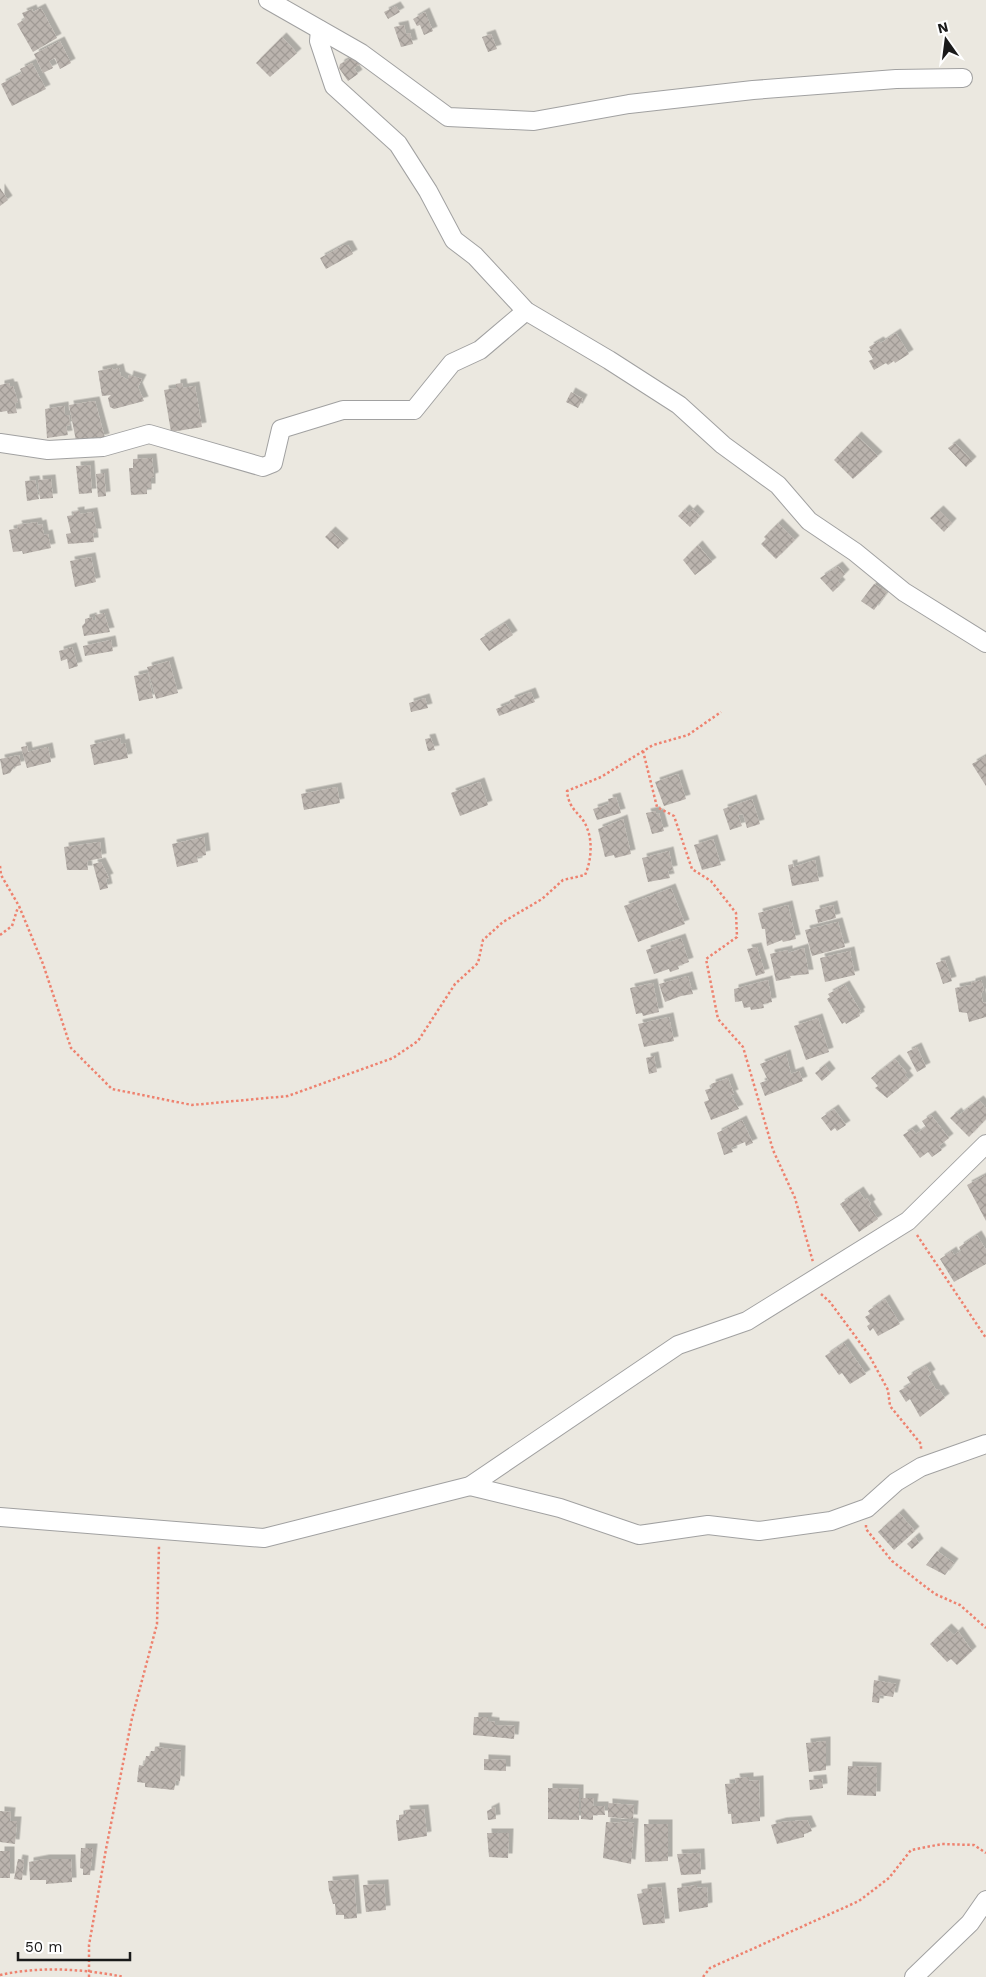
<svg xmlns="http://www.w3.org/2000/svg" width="986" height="1977" font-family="'Work Sans',sans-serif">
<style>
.building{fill:url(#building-cross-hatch);filter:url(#shadow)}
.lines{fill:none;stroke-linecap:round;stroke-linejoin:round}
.minor-casing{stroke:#a1a1a1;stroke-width:20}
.path{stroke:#ee826f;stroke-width:2.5;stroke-dasharray:2.5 2.5;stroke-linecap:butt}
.minor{stroke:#fff;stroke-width:18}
</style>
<defs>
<pattern id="building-cross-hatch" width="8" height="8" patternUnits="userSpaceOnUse" patternTransform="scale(1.25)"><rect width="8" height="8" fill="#bbb4ae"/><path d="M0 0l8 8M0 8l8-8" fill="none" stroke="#a09a95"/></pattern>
<filter id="shadow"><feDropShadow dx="4.5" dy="-4.5" stdDeviation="0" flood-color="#0004"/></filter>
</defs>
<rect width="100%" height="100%" fill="#ebe8e0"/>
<g class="building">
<path d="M 396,6 L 400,12 L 388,19 L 384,12 Z"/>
<path d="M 41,8 L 57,38 L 33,52 L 17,24 L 25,19 L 22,13 L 32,9 L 33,12 Z"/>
<path d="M 425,12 L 433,31 L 424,35 L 420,25 L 417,26 L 413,19 Z"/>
<path d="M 404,25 L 406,34 L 410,33 L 413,44 L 401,47 L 394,27 Z"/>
<path d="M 491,34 L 497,49 L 488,52 L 482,37 Z"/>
<path d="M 282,37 L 297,53 L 270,77 L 256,63 Z"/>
<path d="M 60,41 L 71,63 L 60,69 L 55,58 L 49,61 L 53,68 L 43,73 L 34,54 Z"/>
<path d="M 357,55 L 362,63 L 354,68 L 358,74 L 348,81 L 339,68 L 340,64 Z"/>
<path d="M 32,63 L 46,89 L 12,106 L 1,84 L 22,73 L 20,69 Z"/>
<path d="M 0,188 L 8,200 L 0,206 Z"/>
<path d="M 344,245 L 348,245 L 353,254 L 326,269 L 320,258 Z"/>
<path d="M 896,333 L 909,354 L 895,363 L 894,361 L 888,365 L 886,363 L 874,370 L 869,361 L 873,359 L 868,351 L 871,350 L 869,347 L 879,341 L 881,343 Z"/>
<path d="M 112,368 L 113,370 L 119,368 L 121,376 L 128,380 L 129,375 L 142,379 L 138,387 L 144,401 L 114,409 L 110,407 L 108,398 L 111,395 L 102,396 L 98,371 Z"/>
<path d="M 9,383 L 10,386 L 13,386 L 18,402 L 15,403 L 17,413 L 8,414 L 7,411 L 0,412 L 0,385 Z"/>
<path d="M 182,383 L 183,388 L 195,386 L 202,427 L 171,432 L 164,390 L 176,388 L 176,384 Z"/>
<path d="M 571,392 L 583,399 L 578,408 L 566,402 Z"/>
<path d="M 95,401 L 105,438 L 77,446 L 69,405 Z"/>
<path d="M 64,406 L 65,415 L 69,415 L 70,425 L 66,426 L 68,435 L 47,438 L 45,409 Z"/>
<path d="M 857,436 L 878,456 L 853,479 L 834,460 Z"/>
<path d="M 955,443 L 972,461 L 966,467 L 948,448 Z"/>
<path d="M 152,458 L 154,477 L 151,478 L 151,488 L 147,488 L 147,494 L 131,495 L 129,468 L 133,468 L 133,459 Z"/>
<path d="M 90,465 L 92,493 L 79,494 L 76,466 Z"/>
<path d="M 104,473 L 106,496 L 98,497 L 96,474 Z"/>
<path d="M 51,479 L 53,498 L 40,499 L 38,480 Z"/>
<path d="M 35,480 L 39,499 L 27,501 L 25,481 Z"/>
<path d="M 685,509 L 689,513 L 693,509 L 700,516 L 690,527 L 678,516 Z"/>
<path d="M 939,510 L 952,523 L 944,532 L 930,518 Z"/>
<path d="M 80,511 L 80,514 L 93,512 L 97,533 L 93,533 L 94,542 L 68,544 L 66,534 L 71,533 L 67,516 L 74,515 L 73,512 Z"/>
<path d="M 37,522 L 38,525 L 42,524 L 44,535 L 48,534 L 51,548 L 23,554 L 22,551 L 13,552 L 9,530 L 18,528 L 17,525 Z"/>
<path d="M 778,523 L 795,540 L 776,559 L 761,544 L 766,539 L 764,537 Z"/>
<path d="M 331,531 L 344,543 L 338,549 L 325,537 Z"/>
<path d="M 698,545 L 712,562 L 695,575 L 683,560 Z"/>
<path d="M 91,557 L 96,582 L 75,587 L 70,561 Z"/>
<path d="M 838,566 L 845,574 L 838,581 L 841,584 L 833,592 L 820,578 Z"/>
<path d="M 874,584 L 887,592 L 874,610 L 861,601 Z"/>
<path d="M 104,613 L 110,632 L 84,636 L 82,626 L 85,623 L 85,619 L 92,617 L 93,620 L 96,620 L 95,615 Z"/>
<path d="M 505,623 L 513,635 L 489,651 L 480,639 Z"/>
<path d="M 111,640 L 113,651 L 85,656 L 83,646 Z"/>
<path d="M 72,647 L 78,666 L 69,669 L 67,659 L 61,661 L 59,651 Z"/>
<path d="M 169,661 L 178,693 L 156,699 L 147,667 Z"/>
<path d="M 148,673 L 153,698 L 139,701 L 134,676 Z"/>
<path d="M 531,692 L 535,702 L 499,716 L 496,709 L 511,703 L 510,700 Z"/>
<path d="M 425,698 L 428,708 L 411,712 L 409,703 Z"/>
<path d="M 120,738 L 121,744 L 125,743 L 128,758 L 94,765 L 90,745 Z"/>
<path d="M 431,738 L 435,750 L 428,751 L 425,739 Z"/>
<path d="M 27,746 L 28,752 L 48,747 L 51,762 L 27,768 L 21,747 Z"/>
<path d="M 19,755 L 21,765 L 14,767 L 10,773 L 3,775 L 0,759 Z"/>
<path d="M 986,756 L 986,786 L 972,764 Z"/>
<path d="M 678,774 L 686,799 L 664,806 L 655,782 Z"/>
<path d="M 480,782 L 488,805 L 460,816 L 451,793 Z"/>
<path d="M 337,787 L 340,803 L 304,810 L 301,794 Z"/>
<path d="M 616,797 L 621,813 L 597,820 L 593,809 L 609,804 L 608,799 Z"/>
<path d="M 752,799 L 760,824 L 747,828 L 743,814 L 738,815 L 742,826 L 730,830 L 723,809 Z"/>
<path d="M 656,811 L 656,814 L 659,813 L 664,831 L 652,834 L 646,813 Z"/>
<path d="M 623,819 L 631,854 L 615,858 L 614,855 L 605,857 L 598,829 Z"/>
<path d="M 204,837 L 206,855 L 197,857 L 198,862 L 177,867 L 172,844 Z"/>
<path d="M 713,839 L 721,865 L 702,870 L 694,845 Z"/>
<path d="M 100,842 L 102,858 L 87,861 L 88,870 L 67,870 L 64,847 Z"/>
<path d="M 669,851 L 673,870 L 668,871 L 670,878 L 648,882 L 642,858 Z"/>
<path d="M 815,860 L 819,881 L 792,886 L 788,865 L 793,864 L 793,867 Z"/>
<path d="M 101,862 L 109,878 L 106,879 L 108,888 L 100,890 L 93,864 Z"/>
<path d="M 671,888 L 685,924 L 638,942 L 624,906 Z"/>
<path d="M 788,905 L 796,939 L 783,942 L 782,940 L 767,946 L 765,929 L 762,929 L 758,913 Z"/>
<path d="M 833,905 L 836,918 L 818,923 L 815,910 Z"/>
<path d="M 838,922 L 845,947 L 812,956 L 805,930 Z"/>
<path d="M 681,938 L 689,962 L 678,966 L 679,969 L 670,972 L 669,969 L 654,974 L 646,950 Z"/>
<path d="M 757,947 L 765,973 L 756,976 L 747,949 Z"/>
<path d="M 804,948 L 809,974 L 790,976 L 791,978 L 776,981 L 770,954 L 788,950 L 788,953 Z"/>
<path d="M 850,951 L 855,975 L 825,982 L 820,958 Z"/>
<path d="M 945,960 L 952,981 L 943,984 L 936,963 Z"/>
<path d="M 688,976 L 693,994 L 681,996 L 665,1002 L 659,984 Z"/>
<path d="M 768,980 L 772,1002 L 763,1004 L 764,1008 L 751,1010 L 750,1007 L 744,1008 L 742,1001 L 735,1002 L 734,989 Z"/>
<path d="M 981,980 L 984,989 L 981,994 L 983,1003 L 985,1002 L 986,1004 L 986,1017 L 969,1022 L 967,1013 L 959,1012 L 955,988 L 971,985 L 971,983 Z"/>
<path d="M 653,983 L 659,1012 L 643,1016 L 642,1013 L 636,1014 L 630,988 Z"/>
<path d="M 845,985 L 861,1012 L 859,1013 L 860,1016 L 846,1024 L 845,1022 L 842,1024 L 827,999 L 830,997 L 828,994 Z"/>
<path d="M 669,1017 L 674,1041 L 644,1047 L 638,1024 Z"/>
<path d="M 818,1018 L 829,1052 L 806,1060 L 794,1026 Z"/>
<path d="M 917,1047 L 926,1067 L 917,1072 L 907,1052 Z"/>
<path d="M 786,1054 L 791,1074 L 799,1071 L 803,1081 L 765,1096 L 760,1083 L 768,1080 L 760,1064 Z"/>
<path d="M 654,1056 L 657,1072 L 649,1074 L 646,1058 Z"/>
<path d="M 895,1059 L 907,1073 L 905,1075 L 909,1080 L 887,1098 L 875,1088 L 878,1086 L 871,1078 Z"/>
<path d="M 825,1065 L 831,1073 L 822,1081 L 815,1073 Z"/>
<path d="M 728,1078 L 734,1094 L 731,1095 L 739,1109 L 711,1120 L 704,1102 L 709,1100 L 705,1090 L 712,1088 L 711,1084 Z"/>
<path d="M 979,1100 L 986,1108 L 986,1119 L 969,1137 L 950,1118 L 957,1112 L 959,1115 Z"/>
<path d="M 834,1109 L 846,1125 L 837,1131 L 835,1128 L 831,1131 L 821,1118 Z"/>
<path d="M 931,1115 L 949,1138 L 939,1146 L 942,1150 L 932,1157 L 928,1152 L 920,1158 L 903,1135 L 912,1129 L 916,1134 L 926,1127 L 922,1121 Z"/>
<path d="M 742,1120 L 753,1143 L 746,1146 L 745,1142 L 731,1148 L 733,1152 L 724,1155 L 717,1133 Z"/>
<path d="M 986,1175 L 986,1221 L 967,1185 Z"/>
<path d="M 859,1191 L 865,1200 L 867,1198 L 871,1204 L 869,1206 L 878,1219 L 859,1232 L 840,1204 Z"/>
<path d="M 977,1235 L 986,1250 L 986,1264 L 954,1282 L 940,1259 L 952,1251 L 954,1255 L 961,1251 L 959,1247 Z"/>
<path d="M 885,1299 L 900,1324 L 878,1336 L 873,1328 L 870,1331 L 867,1326 L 870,1324 L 865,1317 L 870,1314 L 868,1311 Z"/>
<path d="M 844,1343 L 866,1374 L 850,1384 L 842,1373 L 839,1375 L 825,1356 Z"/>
<path d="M 926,1366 L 931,1374 L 928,1376 L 936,1390 L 939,1389 L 945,1398 L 920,1417 L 910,1399 L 906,1402 L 899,1391 L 911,1384 L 907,1377 Z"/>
<path d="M 899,1513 L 915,1531 L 894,1550 L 878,1532 Z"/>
<path d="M 915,1537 L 919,1543 L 912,1549 L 907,1544 Z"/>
<path d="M 937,1551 L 954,1563 L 945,1575 L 926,1565 Z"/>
<path d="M 947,1628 L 954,1635 L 958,1631 L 972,1651 L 957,1665 L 951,1659 L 947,1662 L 930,1644 Z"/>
<path d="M 874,1680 L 896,1684 L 893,1697 L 880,1695 L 879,1703 L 872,1702 Z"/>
<path d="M 474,1717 L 488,1717 L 487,1721 L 495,1722 L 495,1725 L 515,1726 L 514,1739 L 473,1735 Z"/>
<path d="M 826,1741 L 826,1770 L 809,1772 L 806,1743 Z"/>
<path d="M 155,1747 L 181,1750 L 180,1781 L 176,1780 L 174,1790 L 145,1787 L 145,1783 L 137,1782 L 139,1765 L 144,1766 L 146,1756 L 150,1756 L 151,1751 L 155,1751 Z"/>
<path d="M 484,1759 L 506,1760 L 506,1771 L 484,1770 Z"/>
<path d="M 848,1766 L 877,1767 L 876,1796 L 847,1795 Z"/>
<path d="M 749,1777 L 749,1781 L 759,1780 L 760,1821 L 732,1824 L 731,1814 L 728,1814 L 725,1784 L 736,1783 L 735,1778 Z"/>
<path d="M 822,1779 L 823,1788 L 810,1790 L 809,1780 Z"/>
<path d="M 548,1788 L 579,1789 L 579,1820 L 548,1819 Z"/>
<path d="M 581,1798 L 594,1798 L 593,1806 L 604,1806 L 605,1815 L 593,1815 L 593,1820 L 581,1819 Z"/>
<path d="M 608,1803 L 634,1805 L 633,1819 L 608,1817 Z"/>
<path d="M 495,1807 L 496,1819 L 488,1820 L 487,1811 Z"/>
<path d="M 424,1809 L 427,1836 L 398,1841 L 396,1820 L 399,1820 L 399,1815 L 406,1814 L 405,1810 Z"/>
<path d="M 0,1811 L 11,1812 L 10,1821 L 17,1821 L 15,1844 L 0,1842 Z"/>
<path d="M 807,1820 L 812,1831 L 804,1834 L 804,1837 L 777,1844 L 771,1825 L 782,1822 Z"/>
<path d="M 620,1821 L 634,1823 L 631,1864 L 603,1858 L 606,1822 L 620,1823 Z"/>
<path d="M 644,1824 L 668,1824 L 668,1861 L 645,1862 Z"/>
<path d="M 487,1833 L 509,1833 L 508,1858 L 489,1857 Z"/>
<path d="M 81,1848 L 93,1848 L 90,1875 L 83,1875 L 83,1869 L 80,1868 Z"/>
<rect x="0" y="1851" width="10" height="27"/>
<path d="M 700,1853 L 701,1874 L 681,1875 L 677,1854 Z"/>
<path d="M 18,1859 L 24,1860 L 22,1880 L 14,1879 Z"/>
<path d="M 45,1859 L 71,1859 L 72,1882 L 46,1884 L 46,1880 L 30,1880 L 29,1862 Z"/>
<path d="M 354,1879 L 357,1918 L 344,1919 L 344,1915 L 336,1915 L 335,1904 L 333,1904 L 329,1890 L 328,1881 Z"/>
<path d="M 384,1884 L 386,1910 L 366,1912 L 363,1885 Z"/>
<path d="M 697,1885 L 697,1888 L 707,1887 L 708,1907 L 679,1912 L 677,1888 Z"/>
<path d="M 661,1887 L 665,1923 L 643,1925 L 637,1894 L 643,1893 L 643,1889 Z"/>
</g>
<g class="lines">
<g class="minor-casing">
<g id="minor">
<path d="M 268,0 L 361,53 L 448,117 L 534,121 L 629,104 L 753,90 L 896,79 L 963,78"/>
<path d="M 320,30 L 319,41 L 334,86 L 398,144 L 428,191 L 454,240 L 475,256 L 526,311 L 609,360 L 679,405 L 723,445 L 778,485 L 809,521 L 855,552 L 904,592 L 986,643"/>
<path d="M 0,443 L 48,450 L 103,447 L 149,434 L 263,467 L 273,463 L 281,429 L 343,410 L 414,410 L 452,363 L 480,350 L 526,311"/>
<path d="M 470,1486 L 560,1508 L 639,1535 L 708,1525 L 759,1531 L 831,1521 L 867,1508 L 896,1482 L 921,1467 L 986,1444"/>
<path d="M 0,1517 L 264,1538 L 470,1486 L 678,1345 L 747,1321 L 908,1221 L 986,1144"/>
<path d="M 914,1977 L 970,1923 L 986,1900"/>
</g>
</g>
<g class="path">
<path d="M 643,751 L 657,807 L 674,816 L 692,869 L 711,881 L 736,913 L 737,937 L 706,959 L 718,1019 L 743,1047 L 773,1150 L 795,1198 L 813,1262"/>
<path d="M 0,866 L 1,875 L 19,906 L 43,964 L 71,1048 L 112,1089 L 192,1105 L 288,1096 L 393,1058 L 418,1041 L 455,984 L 478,963 L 483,940 L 503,922 L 542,899 L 563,880 L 585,875 C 591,862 593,842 587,828 C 582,813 569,812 567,791 L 601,777 L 653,745 L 688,735 L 721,712"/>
<path d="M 0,935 L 12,926 L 18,907"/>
<path d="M 917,1235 L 986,1338"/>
<path d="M 821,1294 L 830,1302 L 869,1355 L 888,1390 L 890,1406 L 921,1444 L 921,1451"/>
<path d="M 866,1525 L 866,1529 L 892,1561 L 935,1594 L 960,1605 L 986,1628"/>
<path d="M 0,1975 C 40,1966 85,1969 124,1977"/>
<path d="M 89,1977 L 89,1945 L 106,1849 L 132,1718 L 157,1624 L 159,1546"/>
<path d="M 703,1977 L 710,1968 L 859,1901 L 889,1878 L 911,1850 L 942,1844 L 974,1845 L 986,1853"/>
</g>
<use href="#minor" class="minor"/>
</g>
<g transform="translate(946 40) rotate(346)" stroke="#ffffff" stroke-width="4" paint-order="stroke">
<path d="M0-4L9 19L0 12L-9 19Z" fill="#1a1a1a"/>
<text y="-8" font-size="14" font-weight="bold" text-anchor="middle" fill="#1a1a1a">N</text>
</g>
<path d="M18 1952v8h112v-8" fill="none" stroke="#1a1a1a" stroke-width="2.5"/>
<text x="25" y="1952" font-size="15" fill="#1a1a1a" stroke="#ffffff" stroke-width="4" paint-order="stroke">50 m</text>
</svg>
